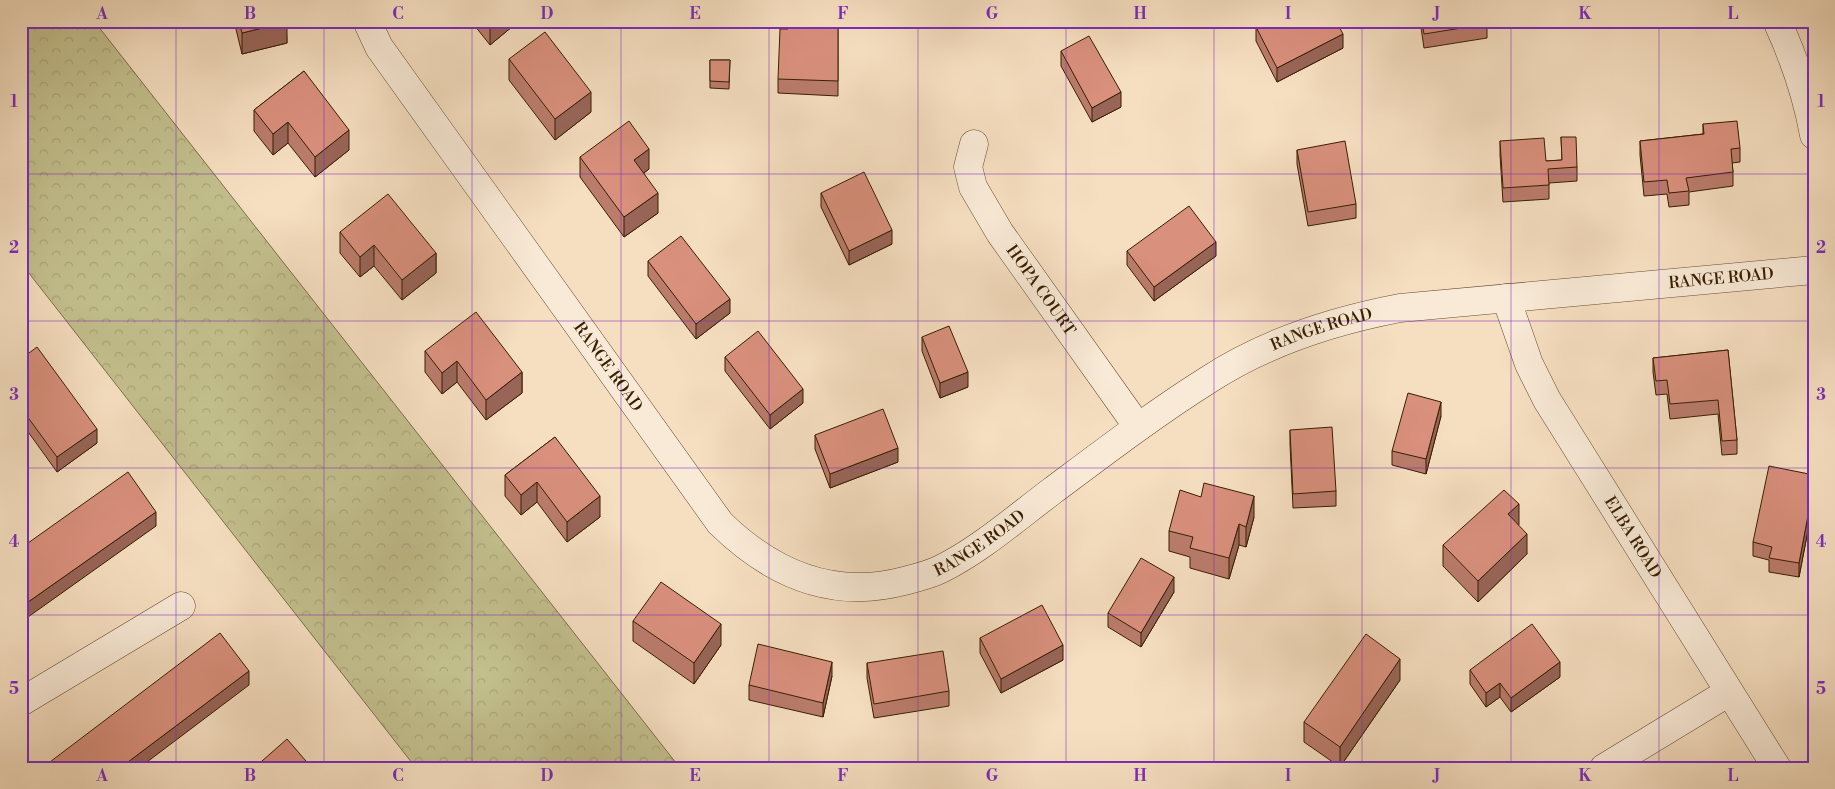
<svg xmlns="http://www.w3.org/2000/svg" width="1835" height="789" font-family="'Libre Bodoni',serif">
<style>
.forest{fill:url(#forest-crowns);stroke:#7d6f47}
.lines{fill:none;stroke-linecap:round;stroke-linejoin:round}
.minor-casing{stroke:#674e30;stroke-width:29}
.minor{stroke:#f9ead7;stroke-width:28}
.wall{fill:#bb7c6c;stroke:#371e00}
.shaded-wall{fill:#986558;stroke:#371e00}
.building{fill:#d9907d;stroke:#371e00}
.grid{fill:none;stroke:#7b2cbf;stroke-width:1;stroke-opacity:0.55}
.labels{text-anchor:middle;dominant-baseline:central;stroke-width:4.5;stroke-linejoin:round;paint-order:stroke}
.street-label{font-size:16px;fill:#371e00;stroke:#f9ead7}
.neatline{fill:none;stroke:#7b2cbf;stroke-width:2}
.grid-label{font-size:16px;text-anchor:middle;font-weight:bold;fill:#7b2cbf}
</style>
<defs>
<pattern id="forest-crowns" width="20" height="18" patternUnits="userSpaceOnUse" patternTransform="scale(1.25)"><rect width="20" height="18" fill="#c3c08e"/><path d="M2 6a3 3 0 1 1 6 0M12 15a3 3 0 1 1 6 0" fill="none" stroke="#a8a579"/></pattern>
</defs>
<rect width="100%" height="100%" fill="#f6dfc1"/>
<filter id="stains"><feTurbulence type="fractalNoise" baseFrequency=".004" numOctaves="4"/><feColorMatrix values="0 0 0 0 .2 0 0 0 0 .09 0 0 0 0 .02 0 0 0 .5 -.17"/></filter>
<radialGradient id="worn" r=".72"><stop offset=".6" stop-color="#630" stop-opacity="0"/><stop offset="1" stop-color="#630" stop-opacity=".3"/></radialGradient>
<path class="forest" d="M 21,21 L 94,21 L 680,768 L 416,768 L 21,263 Z"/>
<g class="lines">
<g class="minor-casing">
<g id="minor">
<path id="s1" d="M 367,21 L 379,47 L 720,523 C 771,573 832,600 904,581 C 916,578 929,575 941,569 C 981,549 1016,518 1052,491 C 1103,453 1154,414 1208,380 C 1266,342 1332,321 1400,308 L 1814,270"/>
<path d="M 1777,21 C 1794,58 1807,96 1814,135"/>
<path id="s2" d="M 974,144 L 968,167 L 973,187 L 1000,233 L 1138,427"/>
<path id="s3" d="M 1506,298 L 1529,364 L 1547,400 L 1777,768"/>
<path d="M 21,702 L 181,606"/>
<path d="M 1604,768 L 1729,692"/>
</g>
</g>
<use href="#minor" class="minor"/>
</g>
<g class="wall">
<path d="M 234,21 L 286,21 L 287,43 L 242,54 Z"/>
<path d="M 471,21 L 519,21 L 490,45 Z"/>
<path d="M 838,21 L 838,96 L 778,93 L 778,79 Z"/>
<path d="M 1420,21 L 1487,21 L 1487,38 L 1424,48 Z"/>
<path d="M 1256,27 L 1343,48 L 1277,82 L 1256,41 Z"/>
<path d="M 1061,51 L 1121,107 L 1092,122 L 1061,66 Z"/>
<path d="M 509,59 L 591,112 L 555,140 L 509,80 Z"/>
<path d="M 710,60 L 730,60 L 729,89 L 710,88 Z"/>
<path d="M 304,71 L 349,150 L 315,177 L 288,143 L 273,155 L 254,131 L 254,110 Z"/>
<path d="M 1703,124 L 1740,148 L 1740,162 L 1732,163 L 1733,172 L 1733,186 L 1689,192 L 1689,205 L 1669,207 L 1667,194 L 1644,196 L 1640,155 L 1640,141 L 1703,134 Z"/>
<path d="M 1561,137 L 1577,167 L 1577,181 L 1549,183 L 1549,199 L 1503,202 L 1500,155 L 1500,141 L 1546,161 L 1562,160 Z"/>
<path d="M 1297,150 L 1356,204 L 1356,218 L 1308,226 L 1297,164 Z"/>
<path d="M 580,157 L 649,169 L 644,173 L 658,213 L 624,237 L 580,177 Z"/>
<path d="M 821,193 L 892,244 L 849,265 L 821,207 Z"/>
<path d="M 340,232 L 436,253 L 436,273 L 402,300 L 374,266 L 360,277 L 340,253 Z"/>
<path d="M 1127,251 L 1216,256 L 1154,301 L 1127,265 Z"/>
<path d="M 648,261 L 730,313 L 696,339 L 648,276 Z"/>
<path d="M 922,337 L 968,387 L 940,398 L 922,351 Z"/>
<path d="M 1728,350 L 1737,440 L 1737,454 L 1722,455 L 1718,414 L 1670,419 L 1667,394 L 1656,395 L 1653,372 L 1653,358 Z"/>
<path d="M 425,351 L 522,372 L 522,393 L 486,420 L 457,382 L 442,394 L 425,372 Z"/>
<path d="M 725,357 L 803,403 L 770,429 L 725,371 Z"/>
<path d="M 21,359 L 97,443 L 57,472 L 21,422 Z"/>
<path d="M 1814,383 L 1814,407 L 1809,403 L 1809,389 Z"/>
<path d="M 1441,416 L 1426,474 L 1392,465 L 1392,451 Z"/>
<path d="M 1290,430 L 1336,491 L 1336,506 L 1293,508 L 1290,444 Z"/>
<path d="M 815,435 L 898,462 L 830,488 L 815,449 Z"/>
<path d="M 555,437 L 600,517 L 567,542 L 537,502 L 521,515 L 505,496 L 505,475 Z"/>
<path d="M 1814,484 L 1814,499 L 1799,577 L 1769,572 L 1769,560 L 1753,556 L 1753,542 Z"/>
<path d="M 1254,517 L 1246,547 L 1239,545 L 1229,579 L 1190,568 L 1190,557 L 1169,551 L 1169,531 Z"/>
<path d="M 1518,525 L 1527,554 L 1478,602 L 1443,566 L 1443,545 Z"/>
<path d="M 1174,592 L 1141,647 L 1108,627 L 1108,613 Z"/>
<rect x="1812" y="600" width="2" height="54"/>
<path d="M 633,621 L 721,645 L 694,684 L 633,641 Z"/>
<path d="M 980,638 L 1063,660 L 1001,693 L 980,653 Z"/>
<path d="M 867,663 L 949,691 L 949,706 L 874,718 L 867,678 Z"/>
<path d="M 1470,670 L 1560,677 L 1511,712 L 1500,697 L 1486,707 L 1470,684 Z"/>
<path d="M 832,676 L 823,717 L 749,700 L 749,685 Z"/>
<path d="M 1400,680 L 1340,767 L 1304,742 L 1304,722 Z"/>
</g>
<g class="shaded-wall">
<path d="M 494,21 L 519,21 L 490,45 L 490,24 Z"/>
<path d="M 287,22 L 287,43 L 242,54 L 242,33 Z"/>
<path d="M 1343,34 L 1343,48 L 1277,82 L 1277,68 Z"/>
<path d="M 591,92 L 591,112 L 555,140 L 555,119 Z"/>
<path d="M 1121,92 L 1121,107 L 1092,122 L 1092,108 Z"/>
<path d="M 288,122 L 288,143 L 273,155 L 273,134 Z"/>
<path d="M 349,130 L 349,150 L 315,177 L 315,157 Z"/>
<path d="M 649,149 L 649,169 L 634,180 L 634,160 Z"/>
<path d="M 658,193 L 658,213 L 624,237 L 624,217 Z"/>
<path d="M 892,230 L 892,244 L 849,265 L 849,251 Z"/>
<path d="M 1216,242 L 1216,256 L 1154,301 L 1154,287 Z"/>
<path d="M 374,245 L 374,266 L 360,277 L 360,257 Z"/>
<path d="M 436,253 L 436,273 L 402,300 L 402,280 Z"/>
<path d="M 730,299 L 730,313 L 696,339 L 696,324 Z"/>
<path d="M 457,361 L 457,382 L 442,394 L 442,373 Z"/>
<path d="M 522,372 L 522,393 L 486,420 L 486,400 Z"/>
<path d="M 968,372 L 968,387 L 940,398 L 940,383 Z"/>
<path d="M 803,389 L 803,403 L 770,429 L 770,415 Z"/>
<path d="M 1441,402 L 1441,416 L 1426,474 L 1426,459 Z"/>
<path d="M 97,429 L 97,443 L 57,472 L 57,457 Z"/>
<path d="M 898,448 L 898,462 L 830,488 L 830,474 Z"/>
<path d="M 537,482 L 537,502 L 521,515 L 521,495 Z"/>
<path d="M 1814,484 L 1814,499 L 1799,577 L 1799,563 Z"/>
<path d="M 600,496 L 600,517 L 567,542 L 567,522 Z"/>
<path d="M 1254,496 L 1254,517 L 1246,547 L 1246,527 Z"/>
<path d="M 1519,504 L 1519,525 L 1508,535 L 1508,514 Z"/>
<path d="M 156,512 L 156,526 L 21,622 L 21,607 Z"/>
<path d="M 1239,524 L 1239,545 L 1229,579 L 1229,558 Z"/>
<path d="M 1527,534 L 1527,554 L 1478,602 L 1478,581 Z"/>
<path d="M 1174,577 L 1174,592 L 1141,647 L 1141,633 Z"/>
<path d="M 721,624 L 721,645 L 694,684 L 694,663 Z"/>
<path d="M 1063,645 L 1063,660 L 1001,693 L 1001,679 Z"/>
<path d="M 1400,659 L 1400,680 L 1340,767 L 1340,747 Z"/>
<path d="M 832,662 L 832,676 L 823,717 L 823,703 Z"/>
<path d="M 1560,662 L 1560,677 L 1511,712 L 1511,698 Z"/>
<path d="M 249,671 L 249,685 L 139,768 L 120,768 Z"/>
<path d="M 1500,683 L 1500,697 L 1486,707 L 1486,693 Z"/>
</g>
<g class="building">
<path d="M 239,21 L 286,21 L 287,22 L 242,33 Z"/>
<path d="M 487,21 L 494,21 L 490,24 Z"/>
<path d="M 789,21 L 838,21 L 838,81 L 778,79 L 780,29 L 788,29 Z"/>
<path d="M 1268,21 L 1336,21 L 1343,34 L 1277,68 L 1256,27 Z"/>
<path d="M 1422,21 L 1487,21 L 1487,24 L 1424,34 Z"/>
<path d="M 545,32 L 591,92 L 555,119 L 509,59 Z"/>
<path d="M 1089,36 L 1121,92 L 1092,108 L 1061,51 Z"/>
<path d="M 710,60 L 730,60 L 729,82 L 710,81 Z"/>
<path d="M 304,71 L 349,130 L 315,157 L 288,122 L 273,134 L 254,110 Z"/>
<path d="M 629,121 L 649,149 L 634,160 L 658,193 L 624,217 L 580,157 Z"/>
<path d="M 1737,121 L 1740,148 L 1731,149 L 1733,172 L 1686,178 L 1689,191 L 1669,193 L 1667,180 L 1644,182 L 1640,141 L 1704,134 L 1703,124 Z"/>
<path d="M 1561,137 L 1576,137 L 1577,167 L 1548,169 L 1549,185 L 1503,188 L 1500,141 L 1544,138 L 1546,161 L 1562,160 Z"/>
<path d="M 1345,141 L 1356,204 L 1308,212 L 1297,150 Z"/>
<path d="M 864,172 L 892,230 L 849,251 L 821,193 Z"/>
<path d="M 388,194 L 436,253 L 402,280 L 374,245 L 360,257 L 340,232 Z"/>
<path d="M 1189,206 L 1216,242 L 1154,287 L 1127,251 Z"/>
<path d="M 681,236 L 730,299 L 696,324 L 648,261 Z"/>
<path d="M 476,312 L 522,372 L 486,400 L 457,361 L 442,373 L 425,351 Z"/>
<path d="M 949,326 L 968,372 L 940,383 L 922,337 Z"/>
<path d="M 758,331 L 803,389 L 770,415 L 725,357 Z"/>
<path d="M 37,347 L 97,429 L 57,457 L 21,408 L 21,359 Z"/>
<path d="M 1728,350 L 1737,440 L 1722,441 L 1718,400 L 1670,404 L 1667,380 L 1656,381 L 1653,358 Z"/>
<path d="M 1814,383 L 1814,392 L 1809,389 Z"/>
<path d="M 1408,393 L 1441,402 L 1426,459 L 1392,451 Z"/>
<path d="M 883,409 L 898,448 L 830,474 L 815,435 Z"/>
<path d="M 1332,427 L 1336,491 L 1293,494 L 1290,430 Z"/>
<path d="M 555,437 L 600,496 L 567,522 L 537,482 L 521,495 L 505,475 Z"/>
<path d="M 1769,466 L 1814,475 L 1814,484 L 1799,563 L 1769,558 L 1772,547 L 1753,542 Z"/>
<path d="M 128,472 L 156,512 L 21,607 L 21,548 Z"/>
<path d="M 1204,483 L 1254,496 L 1246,527 L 1239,524 L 1229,558 L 1190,548 L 1193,537 L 1169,531 L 1180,490 L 1201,497 Z"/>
<path d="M 1504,490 L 1519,504 L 1508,514 L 1527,534 L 1478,581 L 1443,545 Z"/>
<path d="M 1141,558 L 1174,577 L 1141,633 L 1108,613 Z"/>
<path d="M 661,582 L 721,624 L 694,663 L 633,621 Z"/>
<rect x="1812" y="600" width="2" height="40"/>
<path d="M 1042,605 L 1063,645 L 1001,679 L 980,638 Z"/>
<path d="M 1532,624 L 1560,662 L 1511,698 L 1500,683 L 1486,693 L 1470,670 Z"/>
<path d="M 220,633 L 249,671 L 120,768 L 42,768 Z"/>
<path d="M 1366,634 L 1400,659 L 1340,747 L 1304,722 Z"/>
<path d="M 758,644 L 832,662 L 823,703 L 749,685 Z"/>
<path d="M 943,651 L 949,691 L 874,704 L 867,663 Z"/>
<path d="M 287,739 L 312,768 L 254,768 Z"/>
</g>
<path class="grid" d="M 176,21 L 176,768M 324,21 L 324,768M 472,21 L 472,768M 621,21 L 621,768M 769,21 L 769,768M 918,21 L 918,768M 1066,21 L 1066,768M 1214,21 L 1214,768M 1362,21 L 1362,768M 1511,21 L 1511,768M 1659,21 L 1659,768M 21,174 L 1814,174M 21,321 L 1814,321M 21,468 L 1814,468M 21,615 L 1814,615"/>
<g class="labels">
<g class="street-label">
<text stroke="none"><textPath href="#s1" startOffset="1712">RANGE ROAD</textPath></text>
<text stroke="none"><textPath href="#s2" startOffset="168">HOPA COURT</textPath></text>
<text stroke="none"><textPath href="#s1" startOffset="1308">RANGE ROAD</textPath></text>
<text stroke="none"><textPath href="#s1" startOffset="422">RANGE ROAD</textPath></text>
<text stroke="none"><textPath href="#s3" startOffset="272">ELBA ROAD</textPath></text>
<text stroke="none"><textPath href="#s1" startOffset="902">RANGE ROAD</textPath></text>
</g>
</g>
<rect width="1835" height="789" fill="none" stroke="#f6dfc1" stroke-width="55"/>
<rect x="28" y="28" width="1780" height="734" class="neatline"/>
<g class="grid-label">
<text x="102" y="19">A</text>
<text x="250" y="19">B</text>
<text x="398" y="19">C</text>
<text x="547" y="19">D</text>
<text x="695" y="19">E</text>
<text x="843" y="19">F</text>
<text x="992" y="19">G</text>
<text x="1140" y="19">H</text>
<text x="1288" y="19">I</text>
<text x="1437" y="19">J</text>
<text x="1585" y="19">K</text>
<text x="1733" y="19">L</text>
<text x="14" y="107">1</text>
<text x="1821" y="107">1</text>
<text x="14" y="253">2</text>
<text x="1821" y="253">2</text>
<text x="14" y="400">3</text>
<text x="1821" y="400">3</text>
<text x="14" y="547">4</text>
<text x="1821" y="547">4</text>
<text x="14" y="694">5</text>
<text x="1821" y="694">5</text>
<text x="102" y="781">A</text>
<text x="250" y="781">B</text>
<text x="398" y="781">C</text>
<text x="547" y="781">D</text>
<text x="695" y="781">E</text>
<text x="843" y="781">F</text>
<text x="992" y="781">G</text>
<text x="1140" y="781">H</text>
<text x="1288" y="781">I</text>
<text x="1437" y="781">J</text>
<text x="1585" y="781">K</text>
<text x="1733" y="781">L</text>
</g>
<rect width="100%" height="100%" filter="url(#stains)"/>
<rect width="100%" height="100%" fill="url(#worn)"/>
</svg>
